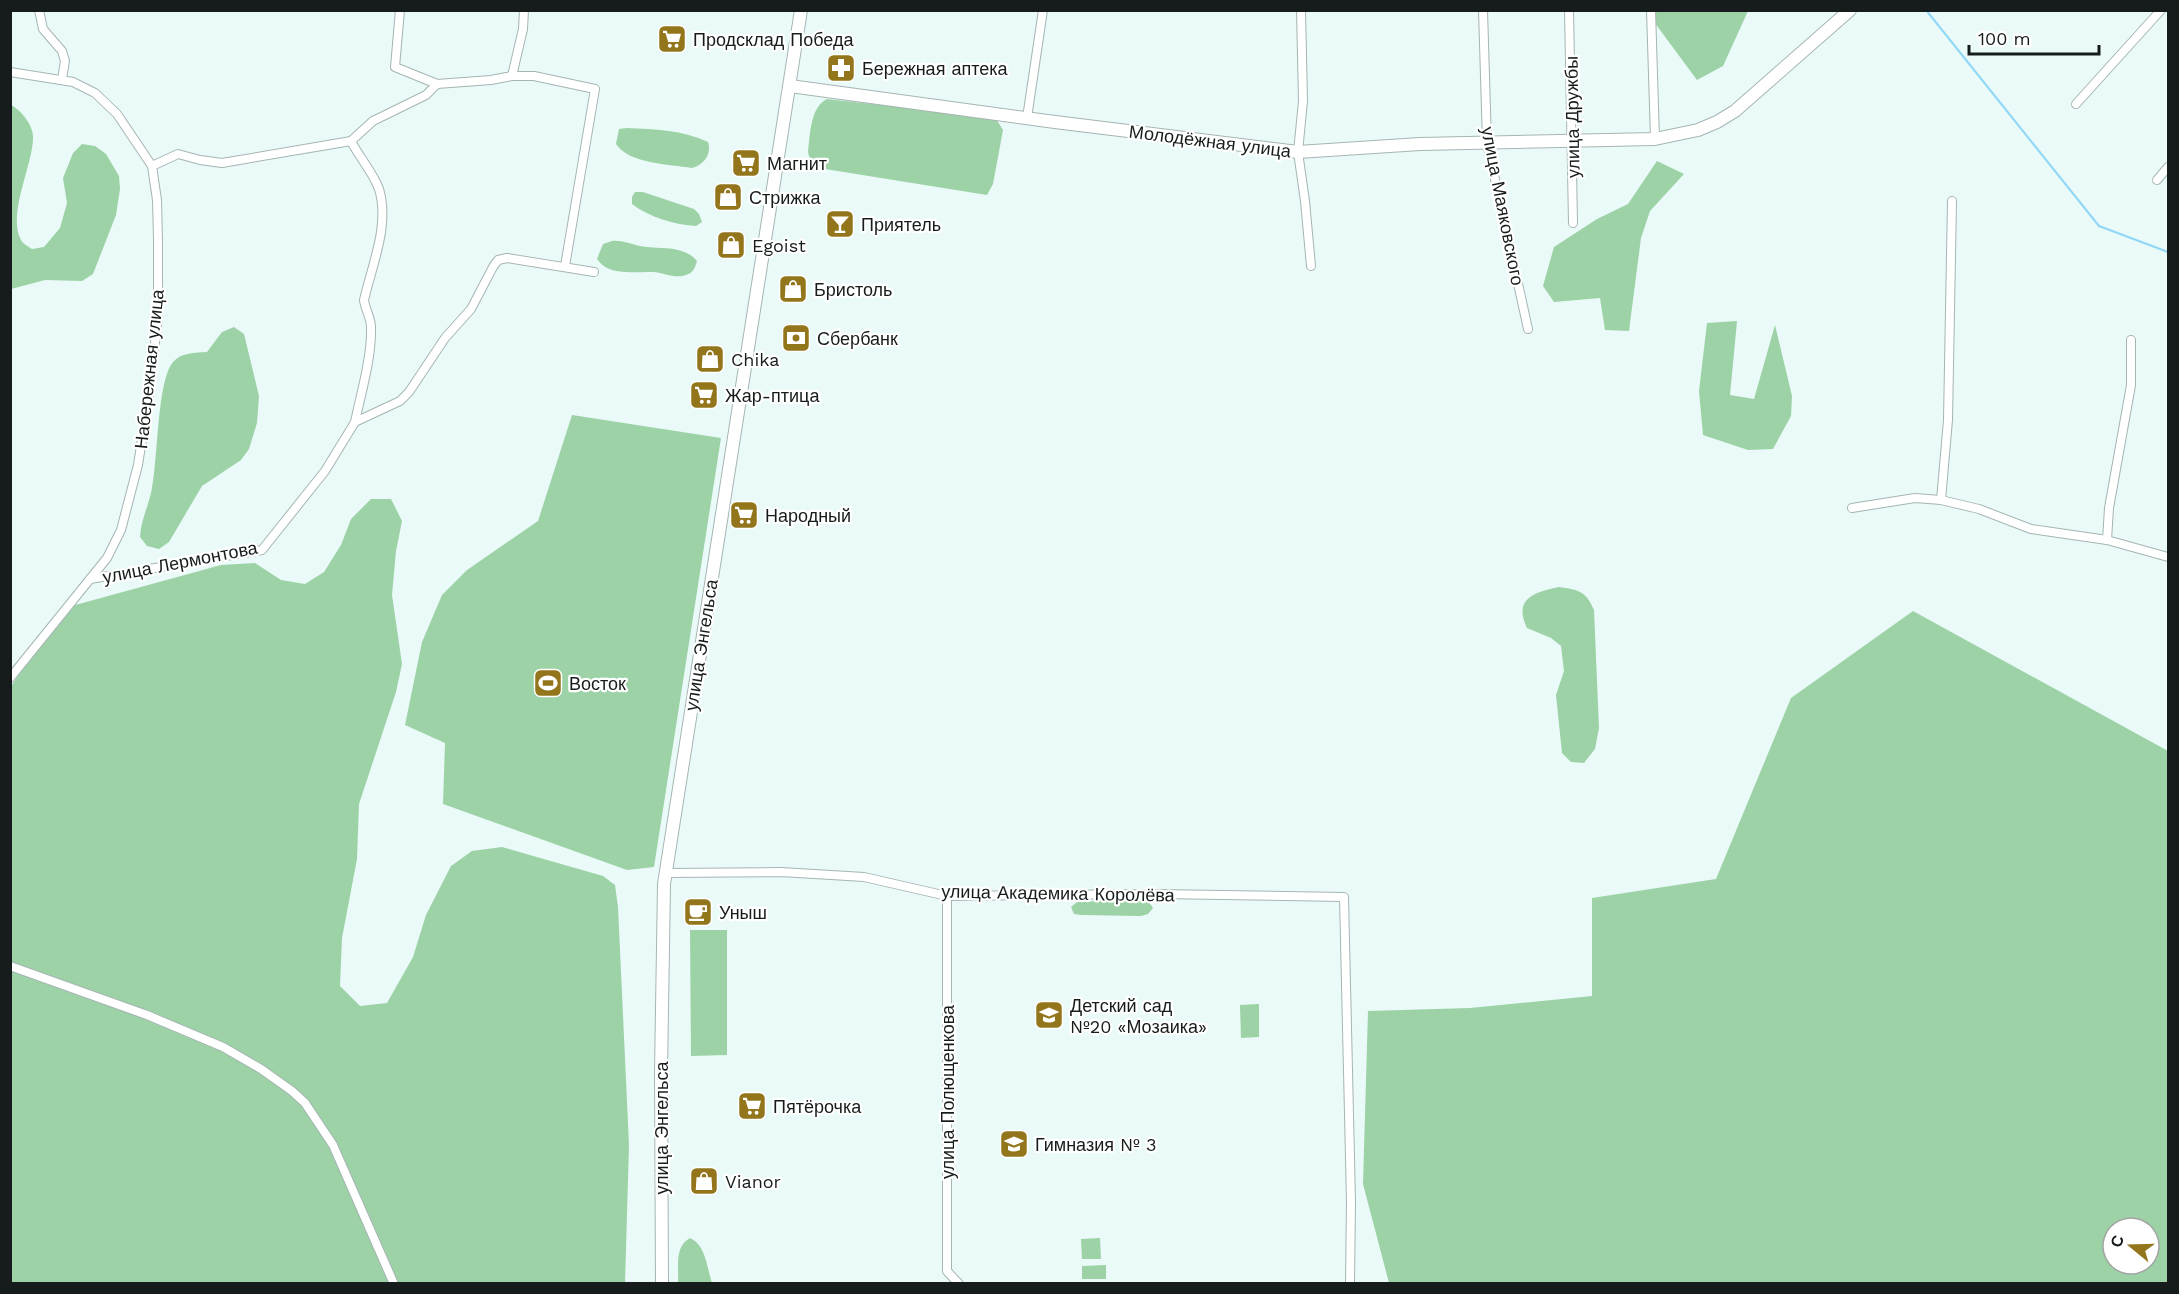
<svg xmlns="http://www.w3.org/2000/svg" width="2179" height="1294" font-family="'Work Sans',sans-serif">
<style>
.green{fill:#9dd2a6;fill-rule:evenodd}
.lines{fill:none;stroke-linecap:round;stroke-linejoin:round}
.stream{stroke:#8fd6f7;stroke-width:2}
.minor-casing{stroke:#a5b5b3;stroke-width:10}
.secondary-casing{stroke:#a5b5b3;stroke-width:14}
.minor{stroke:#fff;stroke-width:8}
.secondary{stroke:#fff;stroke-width:12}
.labels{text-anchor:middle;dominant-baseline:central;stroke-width:4.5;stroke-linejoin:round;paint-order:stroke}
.poi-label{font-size:18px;fill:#161c1c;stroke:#fff;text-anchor:start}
.street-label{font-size:18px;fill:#161c1c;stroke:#fff}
</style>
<rect width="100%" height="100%" fill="#e9faf8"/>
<g class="green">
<path d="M 1646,11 L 1748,11 L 1723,66 L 1697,80 Z"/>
<path d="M 827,99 L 990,117 L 996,119 L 1003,130 L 993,184 L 987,195 L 825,169 C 816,165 810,163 808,152 C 810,136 810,107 827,99 Z"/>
<path d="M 11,105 C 21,110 34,126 33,138 C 33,164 7,215 21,240 C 23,244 28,246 32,249 L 44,247 L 60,228 L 67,203 L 63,178 L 73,153 L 82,144 L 95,146 L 106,154 L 119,176 L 120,189 L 116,215 L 93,274 L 82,281 L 45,280 L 11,289 Z"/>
<path d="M 627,128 C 654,129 683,130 708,142 C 712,154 704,165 692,168 C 669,164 629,164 616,144 L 619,129 Z"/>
<path d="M 1657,161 L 1684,174 L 1650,211 L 1641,238 L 1629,331 L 1605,330 L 1600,298 L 1554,302 L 1543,286 L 1554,247 L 1597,219 L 1628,204 Z"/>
<path d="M 635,192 L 643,192 L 694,209 L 699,214 L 702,222 L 696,226 C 675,225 649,217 632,204 L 632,197 Z"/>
<path d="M 612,241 C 622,240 630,244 640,246 C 659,250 683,244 697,261 C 695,268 693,273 686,275 C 675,279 665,273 654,272 C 635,271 609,277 597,259 L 603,244 Z"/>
<path d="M 1737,321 L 1730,395 L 1754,399 L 1775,325 L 1792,396 L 1791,416 L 1773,449 L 1748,450 L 1703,435 L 1699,391 L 1707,323 Z"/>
<path d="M 234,327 L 244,334 L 259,396 L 257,423 L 249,449 L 241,460 L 202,486 L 169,542 L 159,549 L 147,546 L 140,537 C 141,519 149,505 152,488 C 158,460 157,381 173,362 C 182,352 195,353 207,352 L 222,332 Z"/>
<path d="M 572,415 L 721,438 L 654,867 L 627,870 L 443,804 L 445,743 L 405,725 L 422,642 L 442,595 L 467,570 L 538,521 Z"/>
<path d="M 371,499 L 391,499 L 402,521 L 396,551 L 392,595 L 402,664 L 396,692 L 359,804 L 357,859 L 342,938 L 340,986 L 360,1006 L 387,1003 L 413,957 L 426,915 L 451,866 L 472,851 L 502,847 L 603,876 L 615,885 L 618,907 L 629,1145 L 625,1283 L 11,1284 L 11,686 L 68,607 L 221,565 L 255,563 L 281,580 L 305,584 L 324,572 L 341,545 L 351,519 Z"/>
<path d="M 1559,587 C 1579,590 1586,591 1594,610 L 1599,728 L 1595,749 L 1584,763 L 1571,762 L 1562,753 L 1556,695 L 1564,671 L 1561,646 L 1551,638 L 1527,628 C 1513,599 1534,592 1559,587 Z"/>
<path d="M 1913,611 L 2168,751 L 2168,1283 L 1389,1283 L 1363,1184 L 1368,1011 L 1470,1008 L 1592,996 L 1592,898 L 1716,879 L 1791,698 ZM 2113,1228 L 2149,1228 L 2149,1264 L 2113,1264 Z"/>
<path d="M 1142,899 L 1149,902 L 1153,908 L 1148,914 L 1141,916 L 1081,915 L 1074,914 L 1071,907 L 1077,902 Z"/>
<path d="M 690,930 L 727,930 L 727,1055 L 691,1056 Z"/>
<path d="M 1259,1004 L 1259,1037 L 1241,1038 L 1240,1005 Z"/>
<path d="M 690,1238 C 706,1245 707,1268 712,1283 L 678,1283 C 679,1267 674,1247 690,1238 Z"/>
<path d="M 1100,1238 L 1101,1259 L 1082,1259 L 1081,1239 Z"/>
<path d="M 1106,1265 L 1106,1279 L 1082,1279 L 1082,1266 Z"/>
</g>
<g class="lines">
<path class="stream" d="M 1926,10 L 2099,226 L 2168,252"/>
<g class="minor-casing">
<g id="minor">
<path d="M 39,10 L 43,29 L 62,51 L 65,61 L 62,79"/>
<path d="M 400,10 L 395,67 L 437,84 L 491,80 L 512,76 L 534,76 L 595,89 L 565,266"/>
<path d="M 1301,10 L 1303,101 L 1298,152 L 1305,201 L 1311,266"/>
<path d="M 1483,10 L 1487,143 L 1528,329"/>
<path d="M 1569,10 L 1573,223"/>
<path d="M 1651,10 L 1655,139"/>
<path d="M 10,72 L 73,82 L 95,93 L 117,114 L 152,166 L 157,200 L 158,240 L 158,317 L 149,394 L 138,465 L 121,530 L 107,558 L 10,678"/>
<path d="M 512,76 L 523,29 L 524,10"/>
<path d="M 2076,104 L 2161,10"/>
<path d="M 1027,118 L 1043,10"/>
<path d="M 351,141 L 373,121 L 426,95 L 437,84"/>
<path d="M 152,166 L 178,154 L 200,160 L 222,163 L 351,141 C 359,157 373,172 379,189 C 390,225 372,265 364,300 C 365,309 371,318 371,327 C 372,357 361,393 355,422"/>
<path d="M 2157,180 L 2168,167"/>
<path d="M 1941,500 L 1948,420 L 1952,201"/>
<path d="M 1852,508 L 1915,498 L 1941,500 L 1979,509 L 2031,529 L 2107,540 L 2168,557"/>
<path d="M 2107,540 L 2109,508 L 2131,385 L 2131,340"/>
<path d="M 90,579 L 262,550 L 325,471 L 355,422 L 400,401 L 409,392 L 445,338 L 471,309 L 493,267 L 498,260 L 507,258 L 594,272"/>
<path d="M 665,873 L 781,872 L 864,877 L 947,896 L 1158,894 L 1344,897 L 1351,1201 L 1350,1284"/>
<path d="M 947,896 L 947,1271 L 959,1284"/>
<path d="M 10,966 L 147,1015 L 223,1047 L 261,1069 L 292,1091 L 305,1103 L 333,1145 L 394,1284"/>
</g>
</g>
<g class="secondary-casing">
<g id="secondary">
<path d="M 790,86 L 1055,122 L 1298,152 L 1420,144 L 1655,139 L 1698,130 L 1717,122 L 1735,111 L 1850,10"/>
<path d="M 662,1284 L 661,1072 L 664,884 L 801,10"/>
</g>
</g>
<use href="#minor" class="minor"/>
<use href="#secondary" class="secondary"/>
</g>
<defs>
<g id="supermarket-square" transform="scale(1.5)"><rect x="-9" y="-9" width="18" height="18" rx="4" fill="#93761c" stroke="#fff"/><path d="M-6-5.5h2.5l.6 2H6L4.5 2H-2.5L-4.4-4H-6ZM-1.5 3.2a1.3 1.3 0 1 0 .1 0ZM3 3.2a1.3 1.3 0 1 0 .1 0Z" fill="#fff"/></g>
<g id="pharmacy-square" transform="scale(1.5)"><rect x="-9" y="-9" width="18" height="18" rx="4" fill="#93761c" stroke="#fff"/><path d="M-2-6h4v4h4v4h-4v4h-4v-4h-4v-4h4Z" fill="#fff"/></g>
<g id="shop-square" transform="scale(1.5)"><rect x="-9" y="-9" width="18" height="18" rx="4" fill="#93761c" stroke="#fff"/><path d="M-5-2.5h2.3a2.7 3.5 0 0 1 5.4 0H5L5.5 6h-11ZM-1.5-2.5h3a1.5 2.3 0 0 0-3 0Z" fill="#fff"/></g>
<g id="bar-square" transform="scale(1.5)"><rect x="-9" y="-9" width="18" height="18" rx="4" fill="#93761c" stroke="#fff"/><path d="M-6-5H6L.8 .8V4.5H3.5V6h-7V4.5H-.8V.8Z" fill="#fff"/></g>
<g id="bank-square" transform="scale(1.5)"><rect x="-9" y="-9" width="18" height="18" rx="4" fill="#93761c" stroke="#fff"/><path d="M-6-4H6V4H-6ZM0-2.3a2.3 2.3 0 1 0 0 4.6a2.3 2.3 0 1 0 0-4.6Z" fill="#fff"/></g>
<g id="stadium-square" transform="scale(1.5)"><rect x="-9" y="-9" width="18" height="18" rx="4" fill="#93761c" stroke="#fff"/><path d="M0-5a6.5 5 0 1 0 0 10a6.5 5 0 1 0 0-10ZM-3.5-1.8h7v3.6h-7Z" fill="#fff"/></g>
<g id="cafe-square" transform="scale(1.5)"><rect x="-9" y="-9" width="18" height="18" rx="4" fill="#93761c" stroke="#fff"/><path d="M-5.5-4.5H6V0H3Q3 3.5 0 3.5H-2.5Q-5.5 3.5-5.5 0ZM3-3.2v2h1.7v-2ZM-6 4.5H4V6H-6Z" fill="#fff"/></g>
<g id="school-square" transform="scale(1.5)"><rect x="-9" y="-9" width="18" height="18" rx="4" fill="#93761c" stroke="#fff"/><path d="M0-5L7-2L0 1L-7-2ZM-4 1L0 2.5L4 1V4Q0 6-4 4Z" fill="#fff"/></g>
</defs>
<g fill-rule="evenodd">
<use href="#supermarket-square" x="672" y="39"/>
<use href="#pharmacy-square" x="841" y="68"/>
<use href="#supermarket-square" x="746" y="163"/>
<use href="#shop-square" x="728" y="197"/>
<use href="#bar-square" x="840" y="224"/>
<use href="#shop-square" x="731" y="245"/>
<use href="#shop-square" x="793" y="289"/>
<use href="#bank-square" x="796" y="338"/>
<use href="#shop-square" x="710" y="359"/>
<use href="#supermarket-square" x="704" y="395"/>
<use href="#supermarket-square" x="744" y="515"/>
<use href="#stadium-square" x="548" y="683"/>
<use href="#cafe-square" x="698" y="912"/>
<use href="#school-square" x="1049" y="1015"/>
<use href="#supermarket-square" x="752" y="1106"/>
<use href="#school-square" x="1014" y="1144"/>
<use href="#shop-square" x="704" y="1181"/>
</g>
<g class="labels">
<g class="poi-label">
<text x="693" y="39">Продсклад Победа</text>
<text x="862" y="68">Бережная аптека</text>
<text x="767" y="163">Магнит</text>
<text x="749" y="197">Стрижка</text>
<text x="861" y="224">Приятель</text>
<text x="752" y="245">Egoist</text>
<text x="814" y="289">Бристоль</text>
<text x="817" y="338">Сбербанк</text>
<text x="731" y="359">Chika</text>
<text x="725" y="395">Жар-птица</text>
<text x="765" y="515">Народный</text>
<text x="569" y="683">Восток</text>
<text x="719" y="912">Уныш</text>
<text x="1070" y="1005">Детский сад<tspan x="1070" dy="21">№20 «Мозаика»</tspan></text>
<text x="773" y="1106">Пятёрочка</text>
<text x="1035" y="1144">Гимназия № 3</text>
<text x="725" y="1181">Vianor</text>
</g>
<g class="street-label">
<text transform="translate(1572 117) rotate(-91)">улица Дружбы</text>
<text transform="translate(1210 141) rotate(7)">Молодёжная улица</text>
<text transform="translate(1503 206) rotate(79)">улица Маяковского</text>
<text transform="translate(149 369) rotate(-84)">Набережная улица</text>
<text transform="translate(180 562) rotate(-11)">улица Лермонтова</text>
<text transform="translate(701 645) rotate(-81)">улица Энгельса</text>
<text transform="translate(1058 893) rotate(1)">улица Академика Королёва</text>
<text transform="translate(947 1092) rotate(-90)">улица Полющенкова</text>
<text transform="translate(661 1128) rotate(-90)">улица Энгельса</text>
</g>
</g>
<rect width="2179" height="1294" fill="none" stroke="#161c1c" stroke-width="24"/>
<g transform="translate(2131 1246) rotate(289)"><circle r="28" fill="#ffffff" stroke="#a2a4a4" stroke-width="1.5"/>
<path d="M0-4.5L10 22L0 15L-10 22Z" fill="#93761c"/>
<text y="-9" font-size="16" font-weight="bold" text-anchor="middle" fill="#161c1c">С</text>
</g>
<path d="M1969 45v9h130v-9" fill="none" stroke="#161c1c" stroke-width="3"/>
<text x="1978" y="45" font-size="18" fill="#161c1c" stroke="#ffffff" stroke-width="4.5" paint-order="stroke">100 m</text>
</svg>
